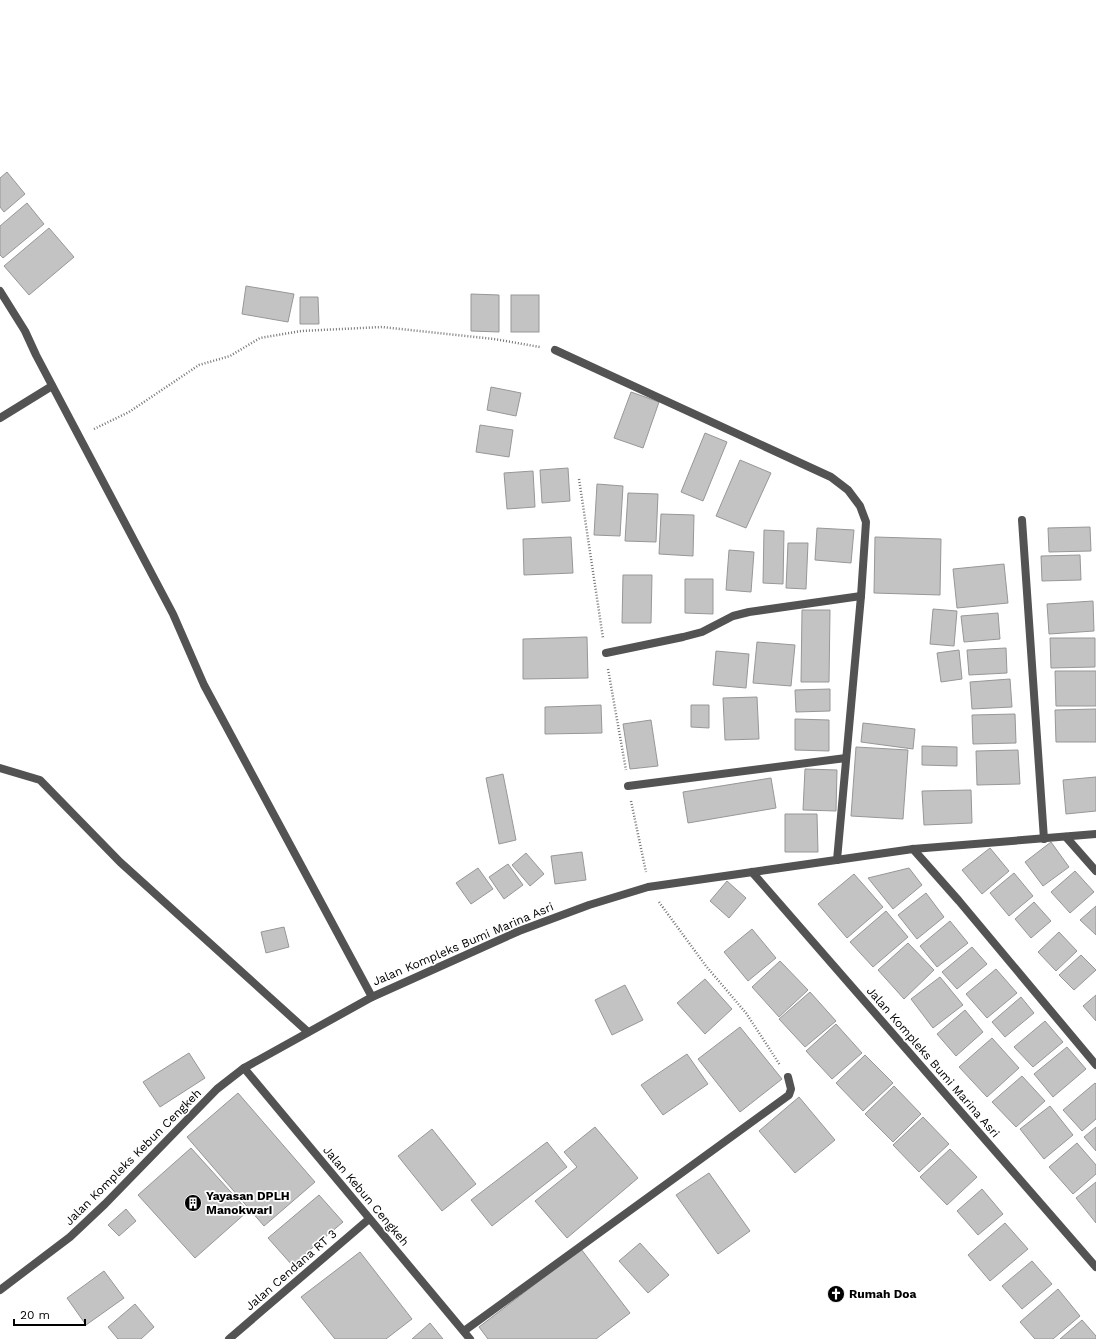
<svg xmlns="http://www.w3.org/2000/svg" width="1096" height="1339" font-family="'Work Sans',sans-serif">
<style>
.building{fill:#c3c3c3;stroke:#979797}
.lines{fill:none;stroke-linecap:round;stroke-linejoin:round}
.path{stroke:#757575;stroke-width:2.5;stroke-dasharray:1 2;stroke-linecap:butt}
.minor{stroke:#535353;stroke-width:8}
.labels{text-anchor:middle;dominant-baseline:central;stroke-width:3.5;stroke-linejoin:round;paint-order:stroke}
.street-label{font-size:12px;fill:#000;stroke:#fff}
.poi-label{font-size:12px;font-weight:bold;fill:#000;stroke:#fff;text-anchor:start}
</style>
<rect width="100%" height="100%" fill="#fff"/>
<g class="building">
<path d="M 7,172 L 25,194 L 4,212 L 0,207 L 0,178 Z"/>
<path d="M 27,203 L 44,224 L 3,258 L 0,255 L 0,226 Z"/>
<path d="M 49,228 L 74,257 L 29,295 L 4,266 Z"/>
<path d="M 246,286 L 294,294 L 288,322 L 242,314 Z"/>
<path d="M 471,294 L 499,295 L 499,332 L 471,331 Z"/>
<rect x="511" y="295" width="28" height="37"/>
<path d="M 300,297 L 318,297 L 319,324 L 300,324 Z"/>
<path d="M 491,387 L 521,393 L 516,416 L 487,410 Z"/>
<path d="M 631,392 L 659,402 L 643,448 L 614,438 Z"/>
<path d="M 480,425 L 513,430 L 509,457 L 476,452 Z"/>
<path d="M 705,433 L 727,442 L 703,501 L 681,492 Z"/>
<path d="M 740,460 L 771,473 L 746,528 L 716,516 Z"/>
<path d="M 568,468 L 570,501 L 542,503 L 540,470 Z"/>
<path d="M 533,471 L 535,507 L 507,509 L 504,473 Z"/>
<path d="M 597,484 L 623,486 L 620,536 L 594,535 Z"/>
<path d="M 628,493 L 658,494 L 656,542 L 625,541 Z"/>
<path d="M 661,514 L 694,515 L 693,556 L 659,554 Z"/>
<path d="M 1090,527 L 1091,551 L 1049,552 L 1048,528 Z"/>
<path d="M 817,528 L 854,530 L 851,563 L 815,560 Z"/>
<path d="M 764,530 L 784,531 L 783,584 L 763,583 Z"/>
<path d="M 571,537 L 573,573 L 524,575 L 523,539 Z"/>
<path d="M 875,537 L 941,539 L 940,595 L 874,593 Z"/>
<path d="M 788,543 L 808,543 L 806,589 L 786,588 Z"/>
<path d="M 729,550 L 754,552 L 751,592 L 726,590 Z"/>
<path d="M 1080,555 L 1081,580 L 1042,581 L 1041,556 Z"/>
<path d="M 1004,564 L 1008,603 L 957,608 L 953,569 Z"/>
<path d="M 623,575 L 652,575 L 651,623 L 622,623 Z"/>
<path d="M 685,579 L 713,579 L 713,614 L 685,613 Z"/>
<path d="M 1093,601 L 1094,631 L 1049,634 L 1047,604 Z"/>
<path d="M 933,609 L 957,611 L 954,646 L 930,644 Z"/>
<path d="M 802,610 L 830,610 L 829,682 L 801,682 Z"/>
<path d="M 998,613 L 1000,639 L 964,642 L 961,616 Z"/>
<path d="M 587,637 L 588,678 L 523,679 L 523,639 Z"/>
<path d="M 1050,638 L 1095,638 L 1095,667 L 1051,668 Z"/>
<path d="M 757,642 L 795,645 L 791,686 L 753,683 Z"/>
<path d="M 1006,648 L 1007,673 L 969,675 L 967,650 Z"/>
<path d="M 959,650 L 962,679 L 941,682 L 937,653 Z"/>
<path d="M 716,651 L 749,654 L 746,688 L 713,685 Z"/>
<path d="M 1055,671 L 1096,671 L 1096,706 L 1056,706 Z"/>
<path d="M 1010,679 L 1012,707 L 972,709 L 970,682 Z"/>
<path d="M 830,689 L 830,711 L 796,712 L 795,690 Z"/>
<path d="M 757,697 L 759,739 L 725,740 L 723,698 Z"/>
<path d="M 601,705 L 602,733 L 545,734 L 545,707 Z"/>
<path d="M 691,705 L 709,705 L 709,728 L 691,727 Z"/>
<path d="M 1096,709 L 1096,742 L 1056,742 L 1055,710 Z"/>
<path d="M 1015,714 L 1016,743 L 973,744 L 972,715 Z"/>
<path d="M 795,719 L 829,720 L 829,751 L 795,750 Z"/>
<path d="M 651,720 L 658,766 L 630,769 L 623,724 Z"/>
<path d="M 863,723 L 915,729 L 913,749 L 861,742 Z"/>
<path d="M 922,746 L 957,747 L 957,766 L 922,765 Z"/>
<path d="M 856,747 L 908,750 L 903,819 L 851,816 Z"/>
<path d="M 1018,750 L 1020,784 L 977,785 L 976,751 Z"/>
<path d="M 805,769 L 837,770 L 836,811 L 803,810 Z"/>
<path d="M 503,774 L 516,840 L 499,844 L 486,778 Z"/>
<path d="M 1096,777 L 1096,811 L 1066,814 L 1063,780 Z"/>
<path d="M 771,778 L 776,808 L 688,823 L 683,792 Z"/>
<path d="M 971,790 L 972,823 L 924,825 L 922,791 Z"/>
<path d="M 785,814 L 817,814 L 818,852 L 785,852 Z"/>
<path d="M 1051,842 L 1069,867 L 1043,886 L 1025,862 Z"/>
<path d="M 990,848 L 1009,871 L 982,894 L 962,870 Z"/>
<path d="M 582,852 L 586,880 L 555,884 L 551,856 Z"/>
<path d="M 526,853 L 544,874 L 530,886 L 512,865 Z"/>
<path d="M 508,864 L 523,885 L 504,899 L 489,877 Z"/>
<path d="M 478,868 L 493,889 L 471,904 L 456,883 Z"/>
<path d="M 909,868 L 922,885 L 893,909 L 868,878 Z"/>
<path d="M 1075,871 L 1094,892 L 1070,913 L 1051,892 Z"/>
<path d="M 1014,873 L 1033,896 L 1009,916 L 990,893 Z"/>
<path d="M 854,874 L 883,907 L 847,938 L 818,904 Z"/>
<path d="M 727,881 L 746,898 L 729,918 L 710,901 Z"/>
<path d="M 926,893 L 944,917 L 917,939 L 898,915 Z"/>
<path d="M 1034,902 L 1051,921 L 1031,938 L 1015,919 Z"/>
<path d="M 1096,906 L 1096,935 L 1080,920 Z"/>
<path d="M 886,911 L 908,937 L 873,967 L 850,942 Z"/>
<path d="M 950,921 L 968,943 L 937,967 L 920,946 Z"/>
<path d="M 284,927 L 289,947 L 266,953 L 261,932 Z"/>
<path d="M 752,929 L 776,958 L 748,981 L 724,952 Z"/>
<path d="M 1059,932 L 1077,951 L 1056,971 L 1038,952 Z"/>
<path d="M 908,943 L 934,970 L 904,999 L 878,970 Z"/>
<path d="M 972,947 L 987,964 L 957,989 L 942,972 Z"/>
<path d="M 1081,955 L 1096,970 L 1074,990 L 1059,975 Z"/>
<path d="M 780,961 L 808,990 L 779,1017 L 752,987 Z"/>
<path d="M 996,969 L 1017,993 L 987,1018 L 966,994 Z"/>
<path d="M 940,977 L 963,1005 L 933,1028 L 911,999 Z"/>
<path d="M 705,979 L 732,1009 L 705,1034 L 677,1003 Z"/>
<path d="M 625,985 L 643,1020 L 612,1035 L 595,1000 Z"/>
<path d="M 810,992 L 836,1021 L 805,1047 L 779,1019 Z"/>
<path d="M 1096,995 L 1096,1021 L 1083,1006 Z"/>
<path d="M 1021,997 L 1034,1013 L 1005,1037 L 992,1022 Z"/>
<path d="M 965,1010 L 983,1032 L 956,1056 L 937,1034 Z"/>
<path d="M 1045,1021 L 1063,1042 L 1033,1067 L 1014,1047 Z"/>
<path d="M 836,1024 L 862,1053 L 832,1079 L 806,1051 Z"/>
<path d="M 740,1027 L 782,1079 L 740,1112 L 698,1059 Z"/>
<path d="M 992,1038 L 1019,1068 L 987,1097 L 959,1067 Z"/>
<path d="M 1067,1047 L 1086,1069 L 1053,1097 L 1034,1074 Z"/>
<path d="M 189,1053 L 205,1078 L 160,1107 L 143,1082 Z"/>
<path d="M 687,1054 L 708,1084 L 663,1115 L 641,1085 Z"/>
<path d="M 865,1055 L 893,1083 L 863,1111 L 836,1083 Z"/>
<path d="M 1022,1076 L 1045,1101 L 1016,1127 L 992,1102 Z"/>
<path d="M 1095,1083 L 1096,1084 L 1096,1119 L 1082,1131 L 1063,1110 Z"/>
<path d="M 894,1086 L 921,1114 L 893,1142 L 865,1114 Z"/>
<path d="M 238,1093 L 315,1182 L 264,1226 L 187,1137 Z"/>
<path d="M 799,1097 L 835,1140 L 795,1173 L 759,1131 Z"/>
<path d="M 1050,1106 L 1073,1135 L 1044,1159 L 1020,1129 Z"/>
<path d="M 923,1117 L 949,1144 L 919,1172 L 893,1145 Z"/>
<path d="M 595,1127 L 638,1178 L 567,1238 L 535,1201 L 577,1167 L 564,1152 Z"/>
<path d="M 1096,1127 L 1096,1151 L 1084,1137 Z"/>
<path d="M 432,1129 L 476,1184 L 442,1211 L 398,1156 Z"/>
<path d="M 547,1142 L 567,1167 L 492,1226 L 471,1200 Z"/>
<path d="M 1077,1143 L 1096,1165 L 1096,1174 L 1073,1194 L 1049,1167 Z"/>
<path d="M 191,1148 L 248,1211 L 195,1258 L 138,1195 Z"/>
<path d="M 950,1149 L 977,1177 L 947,1205 L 920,1177 Z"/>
<path d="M 709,1173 L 750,1231 L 718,1254 L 676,1195 Z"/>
<path d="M 1096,1182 L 1096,1223 L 1076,1198 Z"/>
<path d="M 982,1189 L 1003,1214 L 978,1235 L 957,1211 Z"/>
<path d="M 319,1195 L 343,1222 L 292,1265 L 268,1238 Z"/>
<path d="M 126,1209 L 136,1221 L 119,1236 L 108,1225 Z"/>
<path d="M 1005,1223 L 1028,1249 L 990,1281 L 968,1255 Z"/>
<path d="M 640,1243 L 669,1275 L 648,1293 L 619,1261 Z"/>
<path d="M 581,1249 L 630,1313 L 596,1339 L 488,1339 L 479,1327 Z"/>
<path d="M 360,1252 L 412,1319 L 386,1339 L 335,1339 L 301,1297 Z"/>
<path d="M 1032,1261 L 1052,1284 L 1022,1309 L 1002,1286 Z"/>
<path d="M 104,1271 L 124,1298 L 86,1325 L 67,1298 Z"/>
<path d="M 1058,1289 L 1080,1316 L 1053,1339 L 1035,1339 L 1020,1322 Z"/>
<path d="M 135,1304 L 154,1327 L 141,1339 L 118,1339 L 108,1327 Z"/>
<path d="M 1082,1320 L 1096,1336 L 1096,1339 L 1060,1339 Z"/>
<path d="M 430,1323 L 443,1339 L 412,1339 Z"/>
</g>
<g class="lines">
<g class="path">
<path d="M 94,429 L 129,412 L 199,365 L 230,356 L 260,338 L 301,331 L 382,327 L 494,339 L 540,347"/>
<path d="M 579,479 L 603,638"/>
<path d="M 608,669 L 626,770"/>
<path d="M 631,801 L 646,872"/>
<path d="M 659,902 L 706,966 L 746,1013 L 780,1065"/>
</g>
<g class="minor">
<path d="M 0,291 L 25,331 L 36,355 L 173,614 L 204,685 L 372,997"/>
<path d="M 555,350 L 831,477 L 848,490 L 860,506 L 866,522 L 861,596 L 837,860"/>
<path d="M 0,418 L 52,386"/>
<path d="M 1022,520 L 1044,839"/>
<path d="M 606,653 L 683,637 L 702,632 L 733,616 L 749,612 L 861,596"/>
<path d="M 0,768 L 40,780 L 120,862 L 308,1032"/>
<path d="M 628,786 L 846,758"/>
<path d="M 1066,837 L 1096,871"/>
<path d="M 913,849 L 959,901 L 1096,1065"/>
<path d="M 752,872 L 1096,1267"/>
<path d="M 244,1068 L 470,1339"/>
<path d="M 0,1290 L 70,1237 L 105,1204 L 217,1089 L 244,1068 L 372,997 L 519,931 L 589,905 L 648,887 L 913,849 L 1096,834"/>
<path d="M 464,1331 L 789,1095 L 791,1089 L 788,1077"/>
<path d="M 229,1339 L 369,1219"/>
</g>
</g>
<defs>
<g id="building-disc" transform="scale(0.9)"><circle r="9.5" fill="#000" stroke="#fff"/><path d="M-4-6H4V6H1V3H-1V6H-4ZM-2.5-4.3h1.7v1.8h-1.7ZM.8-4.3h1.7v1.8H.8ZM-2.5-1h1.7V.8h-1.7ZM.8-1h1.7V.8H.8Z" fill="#fff"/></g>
<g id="church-disc" transform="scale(0.9)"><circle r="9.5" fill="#000" stroke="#fff"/><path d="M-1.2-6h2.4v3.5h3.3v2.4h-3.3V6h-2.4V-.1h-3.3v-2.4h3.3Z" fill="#fff"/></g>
</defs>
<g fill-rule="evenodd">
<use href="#building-disc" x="193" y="1203"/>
<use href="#church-disc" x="836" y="1294"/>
</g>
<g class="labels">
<g class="street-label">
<text transform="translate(463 944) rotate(-23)">Jalan Kompleks Bumi Marina Asri</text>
<text transform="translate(933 1062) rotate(49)">Jalan Kompleks Bumi Marina Asri</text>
<text transform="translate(133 1157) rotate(-45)">Jalan Kompleks Kebun Cengkeh</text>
<text transform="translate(366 1196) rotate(50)">Jalan Kebun Cengkeh</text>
<text transform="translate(291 1270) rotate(-41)">Jalan Cendana RT 3</text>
</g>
<g class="poi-label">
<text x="206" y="1196">Yayasan DPLH<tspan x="206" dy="14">Manokwari</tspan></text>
<text x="849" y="1294">Rumah Doa</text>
</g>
</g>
<path d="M14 1319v6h71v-6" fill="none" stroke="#000000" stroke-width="2"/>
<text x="20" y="1319" font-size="12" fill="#000000" stroke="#ffffff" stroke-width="3" paint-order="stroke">20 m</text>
</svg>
